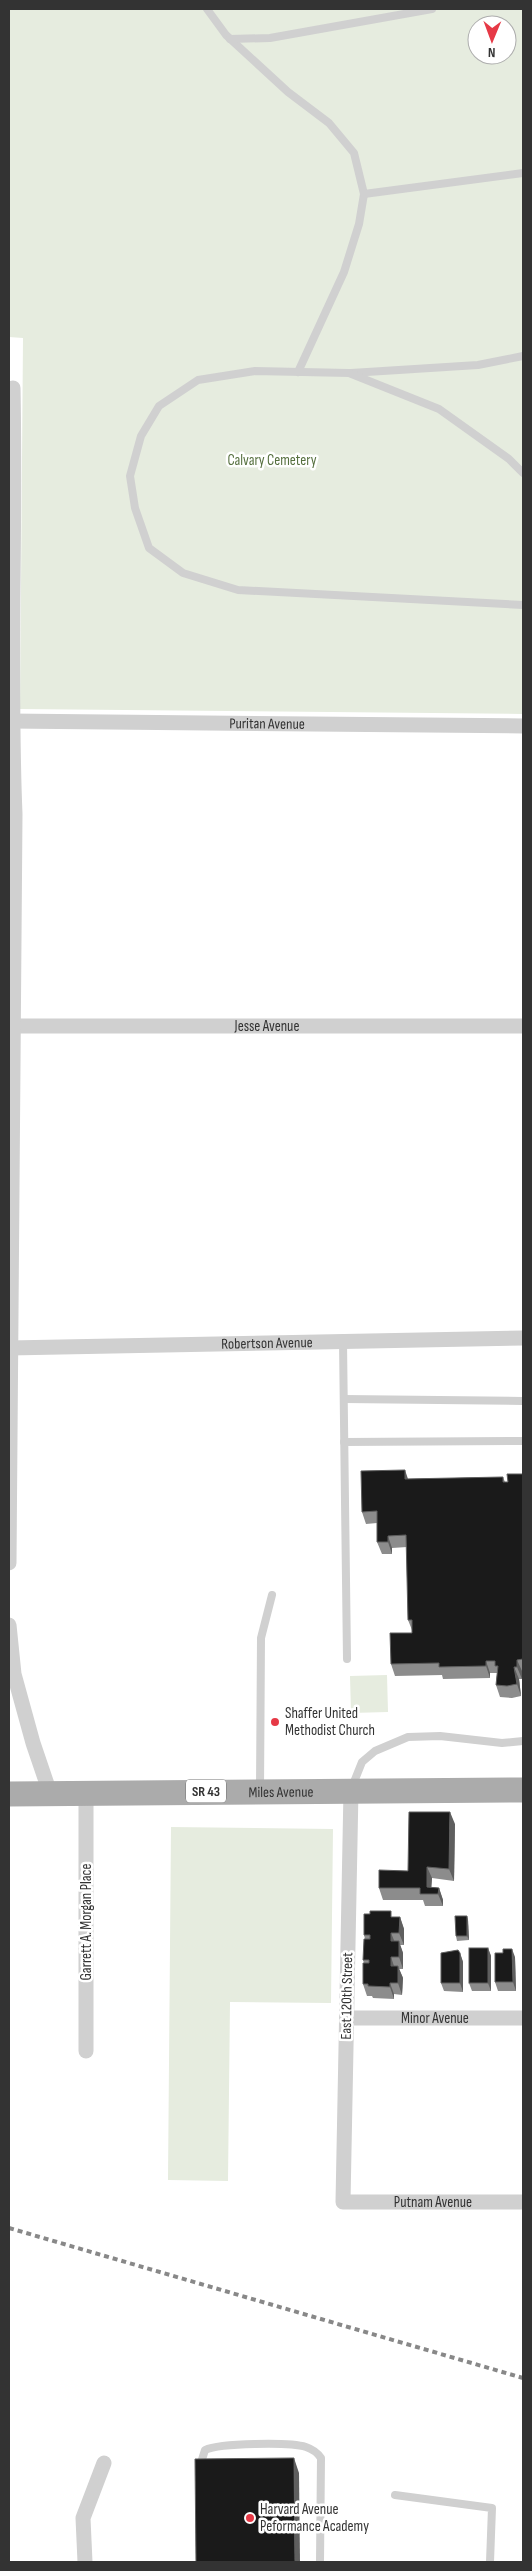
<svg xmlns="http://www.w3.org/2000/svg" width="532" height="2571" font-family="'Sofia Sans Condensed',sans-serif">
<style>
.green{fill:#e6ecdf;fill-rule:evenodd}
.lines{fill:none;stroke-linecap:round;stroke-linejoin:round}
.lane{stroke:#d0d0d0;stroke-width:8}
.street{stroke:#d0d0d0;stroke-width:15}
.primary{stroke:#ababab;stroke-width:25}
.rail{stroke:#888;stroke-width:4;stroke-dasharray:5 4;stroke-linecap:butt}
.wall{fill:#8c8c8c}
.shaded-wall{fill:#5f5f5f}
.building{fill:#1a1a1a;stroke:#5f5f5f}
.poi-dot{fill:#e63946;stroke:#fff;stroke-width:2}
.labels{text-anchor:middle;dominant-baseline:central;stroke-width:5;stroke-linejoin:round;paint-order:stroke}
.shield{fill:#fff;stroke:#707070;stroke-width:1}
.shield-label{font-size:14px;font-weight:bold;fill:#333}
.park-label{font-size:15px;fill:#56703f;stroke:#fff}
.street-label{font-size:15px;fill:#333;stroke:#fff}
.poi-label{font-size:15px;fill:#333;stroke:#fff;text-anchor:start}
</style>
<rect width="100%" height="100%" fill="#fff"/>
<g class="green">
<path d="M 9,9 L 523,9 L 523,714 L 20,709 L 23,338 L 9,337 ZM 477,25 L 507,25 L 507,55 L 477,55 Z"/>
<path d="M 387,1675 L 388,1712 L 351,1713 L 350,1676 Z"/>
<path d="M 171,1827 L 333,1829 L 331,2003 L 230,2002 L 228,2181 L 168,2180 Z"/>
</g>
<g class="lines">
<g class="lane">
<path d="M 207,9 L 226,35 L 288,92 L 329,123 L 354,153 L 364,194 L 359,224 L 344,272 L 298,372"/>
<path d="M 230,39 L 270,38 L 432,9"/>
<path d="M 364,194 L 523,173"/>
<path d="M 351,373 L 478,365 L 523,356"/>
<path d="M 523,473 L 509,459 L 439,409 L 349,373 L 255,371 L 198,380 L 159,406 L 141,436 L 130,476 L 135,508 L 149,548 L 183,573 L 238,590 L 523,605"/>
<path d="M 343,1342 L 347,1659"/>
<path d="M 344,1399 L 523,1401"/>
<path d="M 344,1442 L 523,1441"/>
<path d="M 352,1787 L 362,1762 L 375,1751 L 408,1737 L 440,1736 L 502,1743 L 523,1741"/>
<path d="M 260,1789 L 261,1638 L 272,1595"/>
<path d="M 199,2469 L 205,2450 C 220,2443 290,2442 306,2447 C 312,2449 317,2452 321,2458 L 320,2562"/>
<path d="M 395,2495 L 492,2508 L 490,2562"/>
</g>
<g class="street">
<path id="s1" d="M 9,721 L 523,726"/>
<path id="s2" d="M 9,1026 L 523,1026"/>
<path id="s3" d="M 9,1348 L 523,1338"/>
<path d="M 9,1563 L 15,814 C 9,672 16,530 13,388"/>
<path d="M 9,1625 L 14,1674 L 33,1743 L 50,1793"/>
<path id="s4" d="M 351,1790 L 343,2202 L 523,2202"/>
<path d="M 86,1792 L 86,2051"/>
<path id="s5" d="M 347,2018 L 523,2018"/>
<path d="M 85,2562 L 83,2518 L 104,2463"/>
</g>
<path class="primary" id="s6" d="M 9,1794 L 523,1790"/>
<path class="rail" d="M 9,2228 L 523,2378"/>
</g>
<g class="wall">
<path d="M 523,1474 L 523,1671 L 522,1671 L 522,1679 L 519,1679 L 521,1696 L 512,1698 L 500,1697 L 496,1685 L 497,1673 L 490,1673 L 490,1678 L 443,1679 L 442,1675 L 395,1676 L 391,1664 L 412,1633 L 412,1630 L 408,1620 L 407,1547 L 392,1548 L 392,1554 L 382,1554 L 377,1542 L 377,1523 L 366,1524 L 362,1512 L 408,1479 L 503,1477 L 505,1482 L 508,1482 Z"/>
<path d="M 455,1824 L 454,1881 L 432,1878 L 431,1887 L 439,1888 L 443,1900 L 443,1906 L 425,1906 L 423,1900 L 383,1900 L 379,1888 L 408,1871 Z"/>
<path d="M 467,1916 L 468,1920 L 469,1940 L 457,1941 L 456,1936 Z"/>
<path d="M 393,1917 L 400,1917 L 404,1929 L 404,1945 L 400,1945 L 403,1953 L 403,1969 L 399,1969 L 403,1978 L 402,1995 L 394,1994 L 394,1999 L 373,1998 L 372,1996 L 367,1996 L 363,1984 L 364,1963 L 363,1960 L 365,1939 L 364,1935 Z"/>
<path d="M 488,1948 L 491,1956 L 491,1991 L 472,1991 L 469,1983 Z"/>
<path d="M 460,1953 L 463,1962 L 463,1992 L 444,1991 L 441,1983 Z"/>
<path d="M 515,1957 L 516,1991 L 498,1991 L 495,1982 Z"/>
</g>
<g class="shaded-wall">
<path d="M 405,1470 L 409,1482 L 405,1479 Z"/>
<path d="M 388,1536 L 392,1548 L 392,1554 L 388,1542 Z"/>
<path d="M 517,1660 L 522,1671 L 522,1679 L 517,1667 Z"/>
<path d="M 486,1661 L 490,1673 L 490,1678 L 486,1666 Z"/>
<path d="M 514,1667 L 519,1679 L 521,1696 L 517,1684 Z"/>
<path d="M 450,1812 L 455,1824 L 454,1881 L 449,1869 Z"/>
<path d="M 427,1867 L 432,1878 L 431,1894 L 427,1887 Z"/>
<path d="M 439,1888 L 443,1900 L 443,1906 L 438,1894 Z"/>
<path d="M 467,1916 L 468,1920 L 469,1940 L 467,1936 Z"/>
<path d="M 400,1917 L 404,1929 L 404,1945 L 399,1933 Z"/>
<path d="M 391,1933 L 396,1945 L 391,1941 Z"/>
<path d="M 399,1941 L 403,1953 L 403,1969 L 399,1957 Z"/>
<path d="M 488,1948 L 491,1956 L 491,1991 L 488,1983 Z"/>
<path d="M 512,1949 L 515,1957 L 516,1991 L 513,1982 Z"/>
<path d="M 460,1953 L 463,1962 L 463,1992 L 460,1983 Z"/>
<path d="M 391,1957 L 395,1969 L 391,1966 Z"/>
<path d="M 398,1966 L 403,1978 L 402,1995 L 398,1983 Z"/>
<path d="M 390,1983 L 394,1994 L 394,1999 L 390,1987 Z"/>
<path d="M 294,2458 L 299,2473 L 300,2562 L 295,2562 Z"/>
</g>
<g class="building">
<path d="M 405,1470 L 405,1479 L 503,1477 L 503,1482 L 508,1482 L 507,1474 L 523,1474 L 523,1659 L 517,1660 L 517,1667 L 514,1667 L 517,1684 L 507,1686 L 496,1685 L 498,1666 L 495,1666 L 495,1661 L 486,1661 L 486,1666 L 439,1667 L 439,1663 L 391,1664 L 390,1633 L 412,1633 L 412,1620 L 408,1620 L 406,1535 L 388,1536 L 388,1542 L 377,1542 L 377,1511 L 362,1512 L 361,1471 Z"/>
<path d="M 409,1812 L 450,1812 L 449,1869 L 427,1867 L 427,1887 L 439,1888 L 438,1894 L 420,1894 L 420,1888 L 379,1888 L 379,1870 L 408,1871 Z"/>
<path d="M 370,1911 L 391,1911 L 391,1917 L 400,1917 L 399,1933 L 391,1933 L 391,1941 L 399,1941 L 399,1957 L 391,1957 L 391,1966 L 398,1966 L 398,1983 L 390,1983 L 390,1987 L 368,1986 L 368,1984 L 363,1984 L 363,1963 L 369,1963 L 369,1960 L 363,1960 L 364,1939 L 370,1939 L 370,1935 L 364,1935 L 364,1914 L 370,1914 Z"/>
<path d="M 455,1916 L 467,1916 L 467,1936 L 456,1936 Z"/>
<rect x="469" y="1948" width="19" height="35"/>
<path d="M 503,1949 L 512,1949 L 513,1982 L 495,1982 L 495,1953 L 503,1953 Z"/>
<path d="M 458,1950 L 460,1953 L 460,1983 L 441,1983 L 441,1953 Z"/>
<path d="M 294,2458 L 295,2562 L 196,2562 L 195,2459 Z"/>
</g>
<g class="poi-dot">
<circle cx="275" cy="1722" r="5"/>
<circle cx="250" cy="2518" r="5"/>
</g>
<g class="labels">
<rect class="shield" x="186" y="1779.5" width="40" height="23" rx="4"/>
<g class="shield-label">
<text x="206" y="1791">SR 43</text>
</g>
<g class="park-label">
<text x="272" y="460">Calvary Cemetery</text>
</g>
<g class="street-label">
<text stroke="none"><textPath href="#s1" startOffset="258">Puritan Avenue</textPath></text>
<text stroke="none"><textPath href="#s2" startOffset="258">Jesse Avenue</textPath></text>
<text stroke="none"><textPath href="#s3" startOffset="258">Robertson Avenue</textPath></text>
<text stroke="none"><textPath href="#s6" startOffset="272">Miles Avenue</textPath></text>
<text transform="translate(86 1922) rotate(-90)">Garrett A. Morgan Place</text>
<text transform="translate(347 1996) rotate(-89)">East 120th Street</text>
<text stroke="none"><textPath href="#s5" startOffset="88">Minor Avenue</textPath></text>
<text stroke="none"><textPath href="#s4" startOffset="502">Putnam Avenue</textPath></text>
</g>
<g class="poi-label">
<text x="285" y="1713">Shaffer United<tspan x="285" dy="17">Methodist Church</tspan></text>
<text x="260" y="2509">Harvard Avenue<tspan x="260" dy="17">Peformance Academy</tspan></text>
</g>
</g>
<rect width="532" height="2571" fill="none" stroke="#333333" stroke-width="20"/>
<g transform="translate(492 40) rotate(181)"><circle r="24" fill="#ffffff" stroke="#adadad"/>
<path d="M0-4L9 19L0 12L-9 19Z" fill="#e63946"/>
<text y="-8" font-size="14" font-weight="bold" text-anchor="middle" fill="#333333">N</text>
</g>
</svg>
